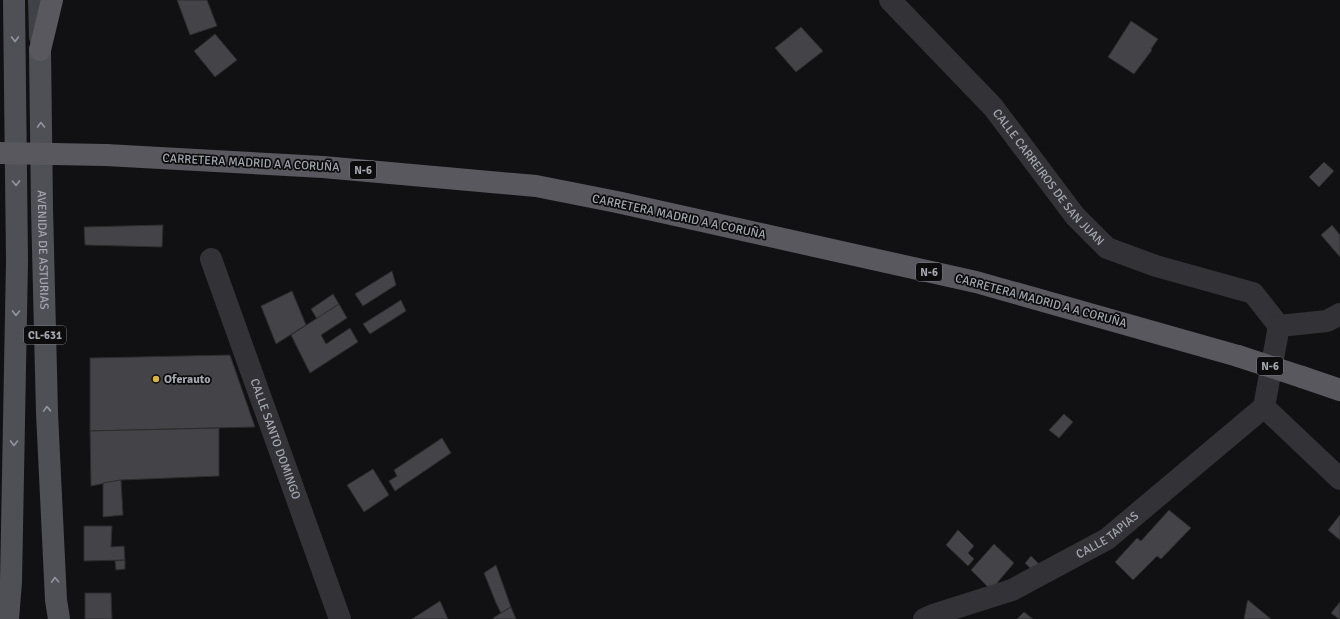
<svg xmlns="http://www.w3.org/2000/svg" width="1340" height="619" font-family="Signika,sans-serif">
<style>
.building{fill:#444347;stroke:#2c2c2e}
.lines{fill:none;stroke-linecap:round;stroke-linejoin:round}
.minor{stroke:#333337;stroke-width:22}
.secondary{stroke:#414247;stroke-width:22}
.primary{stroke:#4f5056;stroke-width:22}
.trunk{stroke:#58585e;stroke-width:22}
.trunk-bridge{stroke:#58585e;stroke-width:22}
.oneway{stroke:#94969f}
.poi-dot{fill:#d9b443;stroke:#0d0c0d;stroke-width:1.5}
.labels{text-anchor:middle;dominant-baseline:central;stroke-width:3.5;stroke-linejoin:round;paint-order:stroke}
.shield{fill:#0d0c0d;stroke:#777880;stroke-width:1}
.shield-label{font-size:11px;font-weight:bold;fill:#a5a7b1}
.street-label{font-size:12px;fill:#a5a7b1;stroke:#0d0c0d}
.poi-label{font-size:12px;font-weight:bold;fill:#a5a7b1;stroke:#0d0c0d;text-anchor:start}
</style>
<rect width="100%" height="100%" fill="#111113"/>
<g class="building">
<path d="M 177,0 L 207,0 L 217,26 L 190,35 Z"/>
<path d="M 1131,21 L 1158,39 L 1151,49 L 1152,50 L 1134,74 L 1108,57 Z"/>
<path d="M 801,27 L 823,51 L 796,72 L 775,48 Z"/>
<path d="M 215,34 L 237,60 L 215,77 L 194,51 Z"/>
<path d="M 1324,162 L 1334,171 L 1319,187 L 1309,177 Z"/>
<path d="M 163,225 L 162,247 L 85,245 L 84,227 Z"/>
<path d="M 1332,225 L 1340,235 L 1340,257 L 1321,235 Z"/>
<path d="M 392,271 L 396,285 L 363,306 L 355,294 Z"/>
<path d="M 292,291 L 306,325 L 276,344 L 261,306 Z"/>
<path d="M 333,294 L 339,304 L 317,319 L 311,309 Z"/>
<path d="M 401,300 L 406,311 L 370,334 L 363,324 Z"/>
<path d="M 339,304 L 347,318 L 321,335 L 326,344 L 350,328 L 358,342 L 310,373 L 291,335 Z"/>
<path d="M 230,355 L 255,427 L 90,431 L 90,358 Z"/>
<path d="M 1064,414 L 1073,422 L 1059,438 L 1049,430 Z"/>
<path d="M 219,428 L 219,476 L 121,480 L 91,486 L 90,431 Z"/>
<path d="M 442,438 L 451,453 L 395,491 L 389,481 L 397,476 L 394,470 Z"/>
<path d="M 373,469 L 389,495 L 364,512 L 347,485 Z"/>
<path d="M 121,480 L 123,515 L 103,517 L 103,483 Z"/>
<path d="M 1169,510 L 1191,528 L 1161,559 L 1157,556 L 1133,580 L 1115,562 L 1137,538 L 1141,541 Z"/>
<path d="M 1340,515 L 1340,540 L 1328,530 Z"/>
<path d="M 84,526 L 112,526 L 111,547 L 124,546 L 125,560 L 84,561 Z"/>
<path d="M 958,530 L 974,546 L 968,553 L 974,559 L 968,566 L 946,545 Z"/>
<path d="M 994,544 L 1014,563 L 991,590 L 971,570 Z"/>
<path d="M 1031,556 L 1044,569 L 1036,574 L 1025,563 Z"/>
<path d="M 125,560 L 125,569 L 116,570 L 115,561 Z"/>
<path d="M 496,565 L 511,607 L 501,613 L 496,603 L 484,573 Z"/>
<path d="M 85,593 L 111,593 L 112,619 L 85,619 Z"/>
<path d="M 1248,600 L 1271,619 L 1244,619 L 1247,603 Z"/>
<path d="M 440,601 L 448,619 L 412,619 Z"/>
<path d="M 1340,602 L 1340,619 L 1339,619 L 1331,613 Z"/>
<path d="M 511,607 L 516,619 L 494,619 L 493,618 Z"/>
<path d="M 1024,612 L 1033,619 L 1017,619 Z"/>
</g>
<g class="lines">
<g class="minor">
<path id="s1" d="M 890,0 L 993,107 L 1075,216 L 1107,248 L 1156,266 L 1253,293 L 1279,326"/>
<path id="s2" d="M 211,259 L 340,619"/>
<path d="M 1279,326 L 1264,407 L 1340,479"/>
<path d="M 1279,326 L 1327,321 L 1340,314"/>
<path id="s3" d="M 924,619 L 933,615 L 1012,590 L 1107,539 L 1264,407"/>
</g>
<path class="secondary" d="M 39,0 L 40,37"/>
<g class="primary">
<path id="s4" d="M 40,50 L 42,208 L 47,413 L 56,600 L 59,619"/>
<path d="M 8,619 L 11,582 L 17,261 L 14,0"/>
</g>
<g class="trunk">
<path d="M 40,50 L 52,0"/>
<path d="M 106,155 L 323,167 L 536,186 L 617,202 L 976,282 L 1238,356"/>
<path d="M 1302,377 L 1340,390"/>
</g>
<g class="trunk-bridge">
<path d="M 0,153 L 106,155"/>
<path d="M 1238,356 L 1302,377"/>
</g>
</g>
<defs><path id="oneway-chevron" d="M-2-3.5L2.5 0L-2 3.5" fill="none" stroke-width="1.6" stroke-linecap="round" stroke-linejoin="round"/></defs>
<g class="oneway">
<use href="#oneway-chevron" transform="translate(15 39) rotate(89)"/>
<use href="#oneway-chevron" transform="translate(41 125) rotate(-91)"/>
<use href="#oneway-chevron" transform="translate(16 183) rotate(89)"/>
<use href="#oneway-chevron" transform="translate(16 313) rotate(91)"/>
<use href="#oneway-chevron" transform="translate(47 409) rotate(-92)"/>
<use href="#oneway-chevron" transform="translate(14 443) rotate(91)"/>
<use href="#oneway-chevron" transform="translate(55 580) rotate(-93)"/>
</g>
<circle class="poi-dot" cx="156" cy="379" r="4"/>
<g class="labels">
<g class="shield">
<rect x="350" y="161" width="26" height="18" rx="3"/>
<rect x="916" y="263" width="26" height="18" rx="3"/>
<rect x="24" y="326" width="42" height="18" rx="3"/>
<rect x="1257" y="357" width="26" height="18" rx="3"/>
</g>
<g class="shield-label">
<text x="363" y="170">N-6</text>
<text x="929" y="272">N-6</text>
<text x="45" y="335">CL-631</text>
<text x="1270" y="366">N-6</text>
</g>
<g class="street-label">
<text transform="translate(251 163) rotate(3)">CARRETERA MADRID A A CORUÑA</text>
<text stroke="none"><textPath href="#s1" startOffset="238">CALLE CARREIROS DE SAN JUAN</textPath></text>
<text transform="translate(679 217) rotate(12)">CARRETERA MADRID A A CORUÑA</text>
<text stroke="none"><textPath href="#s4" startOffset="200">AVENIDA DE ASTURIAS</textPath></text>
<text transform="translate(1041 301) rotate(15)">CARRETERA MADRID A A CORUÑA</text>
<text stroke="none"><textPath href="#s2" startOffset="191">CALLE SANTO DOMINGO</textPath></text>
<text stroke="none"><textPath href="#s3" startOffset="203">CALLE TAPIAS</textPath></text>
</g>
<g class="poi-label">
<text x="164" y="379">Oferauto</text>
</g>
</g>
</svg>
